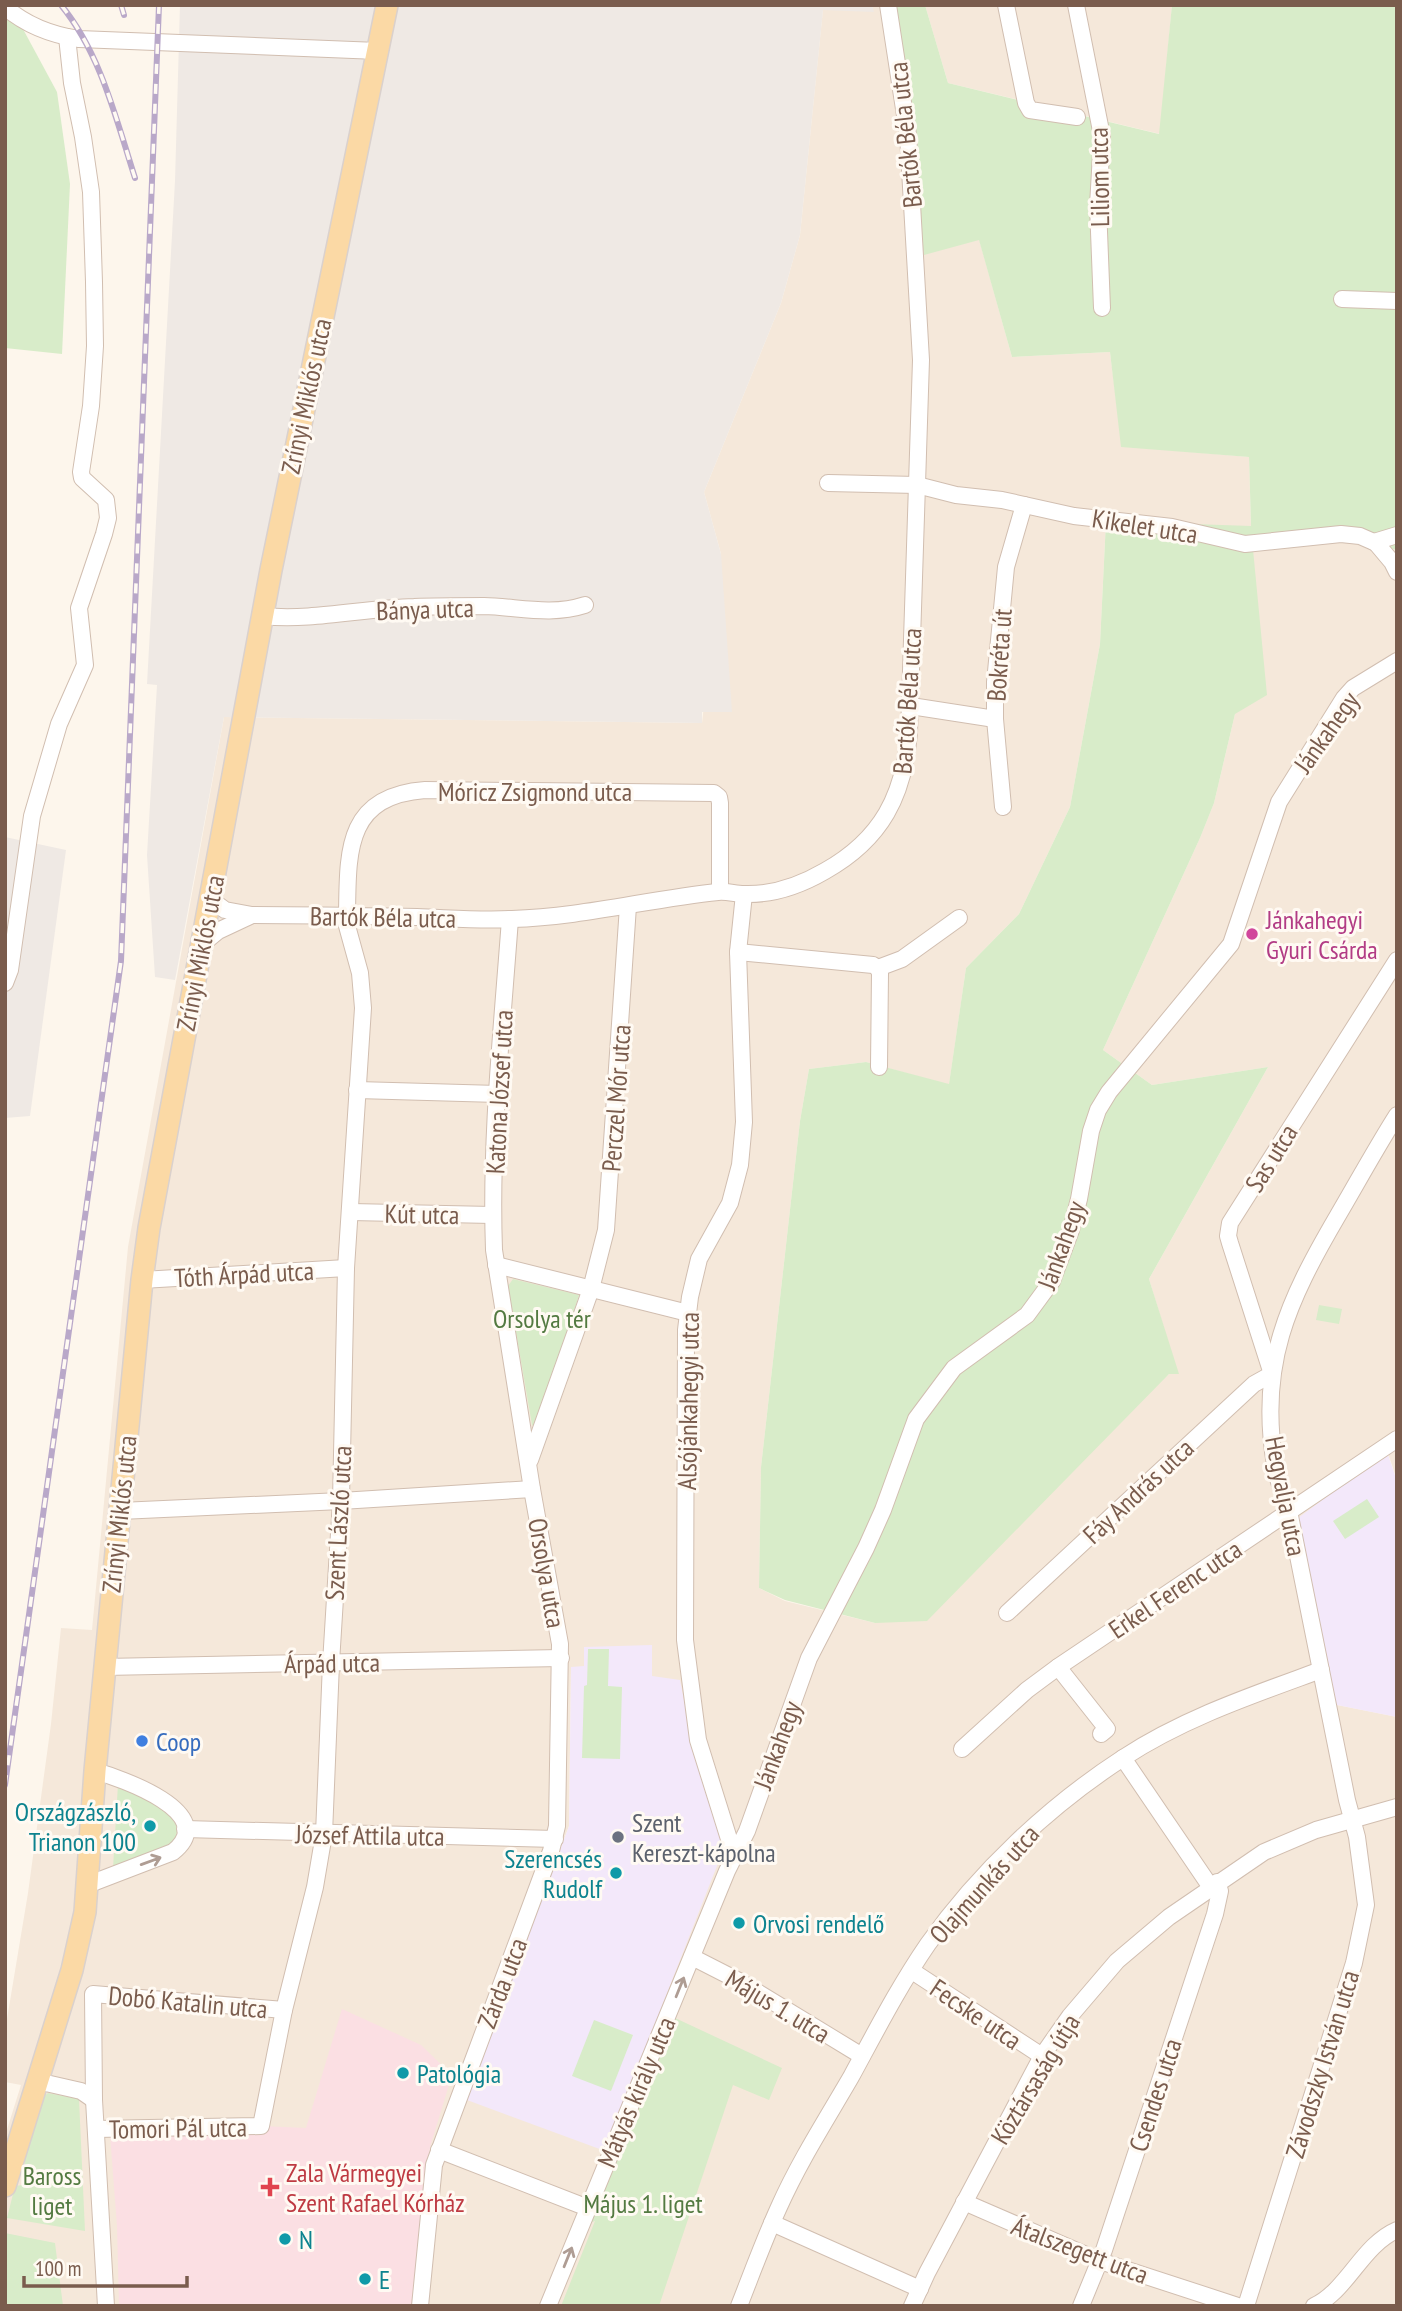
<svg xmlns="http://www.w3.org/2000/svg" width="1402" height="2311" font-family="'PT Sans Narrow',sans-serif">
<style>
.residential{fill:#f5e8da;fill-rule:evenodd}
.industrial{fill:#efe9e4}
.education{fill:#f3e8fa}
.medical{fill:#fbdfe3}
.green{fill:#d8ecc9}
.lines{fill:none;stroke-linecap:round;stroke-linejoin:round}
.minor-casing{stroke:#d1beb0;stroke-width:18}
.major-casing{stroke:#dad1cd;stroke-width:24}
.minor{stroke:#fff;stroke-width:16}
.major{stroke:#fbd9a5;stroke-width:21}
.rail-casing{stroke:#b9a8c9;stroke-width:6}
.rail{stroke:#fffaf3;stroke-width:3.5;stroke-dasharray:10;stroke-linecap:butt}
.oneway{stroke:#af9d94}
.hotel-dot{fill:#d1479c;stroke:#fffaf3;stroke-width:2.5}
.shop-dot{fill:#3f7fe0;stroke:#fffaf3;stroke-width:2.5}
.culture-dot{fill:#0f9aa8;stroke:#fffaf3;stroke-width:2.5}
.worship-dot{fill:#6b7280;stroke:#fffaf3;stroke-width:2.5}
.health-dot{fill:#e0444e;stroke:#fffaf3;stroke-width:2.5}
.labels{text-anchor:middle;dominant-baseline:central;stroke-width:6;stroke-linejoin:round;paint-order:stroke}
.street-label{font-size:26px;fill:#7a5c4d;stroke:#fffaf3}
.hotel-label{font-size:26px;fill:#b23c85;stroke:#fffaf3;text-anchor:start}
.park-label{font-size:26px;fill:#537a41;stroke:#fffaf3}
.shop-label{font-size:26px;fill:#366cbe;stroke:#fffaf3;text-anchor:start}
.culture-label{font-size:26px;fill:#0d838f;stroke:#fffaf3;text-anchor:start}
.worship-label{font-size:26px;fill:#5b616d;stroke:#fffaf3;text-anchor:start}
.health-label{font-size:26px;fill:#be3a42;stroke:#fffaf3;text-anchor:start}
</style>
<rect width="100%" height="100%" fill="#fdf6ec"/>
<g class="residential">
<path d="M 872,5 L 885,5 L 979,239 L 1012,357 L 1110,352 L 1122,446 L 1249,457 L 1251,527 L 1106,521 L 1100,644 L 1070,807 L 1019,914 L 966,968 L 949,1085 L 866,1062 L 809,1069 L 800,1121 L 761,1467 L 759,1588 L 785,1601 L 875,1623 L 1169,1374 L 1178,1374 L 1149,1279 L 1268,1067 L 1152,1085 L 1103,1050 L 1200,838 L 1214,803 L 1235,714 L 1252,539 L 1344,537 L 1397,550 L 1397,1480 L 1388,1453 L 1332,1704 L 1397,1717 L 1397,2306 L 5,2306 L 5,2136 L 21,2085 L 5,2082 L 5,2031 L 28,1893 L 51,1724 L 61,1628 L 92,1630 L 128,1247 L 224,717 L 702,723 L 721,554 L 704,492 L 781,303 L 800,235 L 823,9 L 873,11 ZM 584,1648 L 652,1676 L 467,2099 L 569,1826 L 571,1667 L 584,1667 Z"/>
<path d="M 925,5 L 1172,5 L 1160,134 L 948,83 Z"/>
</g>
<g class="industrial">
<path d="M 180,5 L 872,5 L 874,12 L 823,10 L 800,235 L 781,303 L 704,492 L 721,554 L 732,712 L 702,712 L 702,723 L 224,717 L 175,980 L 155,977 L 147,855 L 157,685 L 147,684 L 175,181 Z"/>
<path d="M 5,837 L 66,850 L 30,1116 L 5,1118 Z"/>
</g>
<g class="education">
<path d="M 1387,1452 L 1397,1481 L 1397,1717 L 1332,1704 L 1298,1518 Z"/>
<path d="M 652,1645 L 652,1676 L 680,1680 L 695,1755 L 726,1843 L 605,2151 L 467,2100 L 569,1826 L 571,1667 L 584,1666 L 584,1647 Z"/>
</g>
<path class="medical" d="M 342,2009 L 421,2045 L 452,2075 L 430,2147 L 414,2306 L 119,2306 L 117,2226 L 110,2135 L 261,2126 L 306,2128 Z"/>
<g class="green">
<path d="M 5,5 L 10,5 L 57,92 L 70,184 L 62,354 L 5,348 Z"/>
<path d="M 885,5 L 925,5 L 948,83 L 1159,134 L 1172,5 L 1397,5 L 1397,550 L 1344,537 L 1252,539 L 1267,695 L 1235,714 L 1214,803 L 1200,838 L 1103,1050 L 1152,1085 L 1268,1067 L 1149,1279 L 1179,1374 L 1169,1374 L 927,1621 L 875,1623 L 785,1600 L 759,1588 L 761,1467 L 800,1121 L 809,1069 L 866,1062 L 949,1084 L 966,968 L 1019,914 L 1070,807 L 1100,644 L 1106,521 L 1251,526 L 1249,457 L 1121,447 L 1110,352 L 1012,357 L 979,240 L 924,255 Z"/>
<path d="M 513,1279 L 579,1295 L 537,1429 L 532,1425 L 508,1286 Z"/>
<path d="M 1319,1305 L 1342,1309 L 1339,1324 L 1316,1320 Z"/>
<path d="M 1367,1499 L 1379,1517 L 1345,1539 L 1333,1521 Z"/>
<path d="M 588,1649 L 609,1649 L 608,1686 L 622,1687 L 620,1759 L 582,1758 L 584,1686 L 587,1685 Z"/>
<path d="M 118,1784 L 176,1813 C 178,1829 180,1839 165,1848 L 113,1868 Z"/>
<path d="M 673,2017 L 782,2068 L 769,2100 L 733,2085 L 659,2306 L 561,2306 L 595,2221 L 582,2226 Z"/>
<path d="M 594,2020 L 633,2035 L 611,2091 L 572,2076 Z"/>
<path d="M 48,2093 L 79,2099 L 85,2231 L 7,2218 L 15,2186 L 22,2185 C 26,2160 28,2107 48,2093 Z"/>
<path d="M 5,2233 L 55,2243 L 63,2306 L 5,2306 Z"/>
</g>
<g class="lines">
<g class="minor-casing">
<g id="minor">
<path d="M 1006,5 L 1026,103 L 1030,110 L 1077,117"/>
<path d="M 1076,5 L 1102,136 L 1098,206 L 1102,308"/>
<path d="M 5,7 C 26,25 52,35 79,39 L 378,51"/>
<path d="M 1342,299 L 1397,301"/>
<path d="M 828,483 L 917,485 L 956,495 L 1002,500 L 1074,516 L 1172,527 L 1245,544 L 1341,534 L 1360,536 L 1376,543 L 1392,562 L 1397,572"/>
<path d="M 1374,542 L 1397,535"/>
<path d="M 263,616 C 313,621 364,608 414,607 C 437,606 461,606 484,606 C 519,607 551,616 585,605"/>
<path d="M 911,706 L 995,719"/>
<path d="M 1003,807 L 995,719 L 995,682 L 1006,567 L 1024,505"/>
<path d="M 210,899 L 225,910 L 252,915 C 307,915 362,916 417,917 C 448,918 481,921 512,919 C 582,917 649,899 718,892 C 727,891 735,894 744,894 C 772,895 801,885 825,871 C 882,839 904,795 909,733 L 921,360 L 908,135 L 888,5"/>
<path d="M 347,915 C 348,852 345,796 425,790 L 714,793 L 719,797 L 720,803 L 720,891"/>
<path d="M 201,945 L 218,931 L 250,916"/>
<path d="M 738,952 L 873,965 L 878,968"/>
<path d="M 878,968 L 880,973 L 879,1067"/>
<path d="M 878,968 L 902,959 L 959,918"/>
<path d="M 5,983 L 10,970 L 32,816 L 59,724 L 85,665 L 79,608 L 104,534 L 108,518 L 106,500 L 82,478 L 81,472 L 91,406 L 95,346 L 94,282 L 91,192 L 83,137 L 72,83 L 67,37"/>
<path d="M 357,1090 L 498,1094"/>
<path d="M 351,1212 L 492,1215"/>
<path d="M 496,1265 L 688,1313"/>
<path d="M 142,1280 L 346,1268"/>
<path d="M 530,1460 L 591,1289 L 606,1230 L 628,906"/>
<path d="M 120,1511 L 341,1501 L 532,1489"/>
<path d="M 1007,1613 L 1254,1384 L 1272,1374 L 1230,1243 L 1228,1236 L 1230,1223 L 1397,960"/>
<path d="M 104,1667 L 561,1658"/>
<path d="M 1058,1667 L 1107,1729 L 1101,1734"/>
<path d="M 962,1749 L 1027,1690 L 1058,1667 L 1397,1439"/>
<path d="M 1123,1758 L 1210,1886"/>
<path d="M 185,1829 L 555,1839"/>
<path d="M 734,1855 L 698,1740 L 685,1640 L 686,1330 L 690,1297 L 699,1259 L 730,1203 L 740,1165 L 744,1122 L 738,952 L 744,894"/>
<path d="M 87,1885 L 173,1852 C 222,1813 120,1778 95,1771"/>
<path d="M 692,1957 L 739,1981 L 862,2056"/>
<path d="M 912,1971 L 1042,2056"/>
<path d="M 37,2081 L 81,2091 L 94,2100"/>
<path d="M 96,2129 L 261,2126 L 284,2010 L 315,1887 L 324,1834 L 331,1663 L 341,1501 L 346,1268 L 363,1008 L 360,973 L 344,915"/>
<path d="M 439,2150 L 588,2208"/>
<path d="M 964,2202 L 1100,2261 L 1238,2306"/>
<path d="M 772,2223 L 920,2289"/>
<path d="M 106,2306 L 94,2100 L 93,1994 L 284,2010"/>
<path d="M 420,2306 L 434,2165 L 551,1851 L 557,1826 L 560,1644 L 532,1489 L 494,1250 C 490,1140 502,1029 510,919"/>
<path d="M 548,2306 L 727,1871 L 747,1831 L 809,1658 L 866,1548 L 883,1510 L 916,1419 L 954,1368 L 1027,1315 L 1052,1281 L 1071,1230 L 1079,1199 L 1091,1131 L 1098,1110 L 1109,1092 L 1231,944 L 1279,802 L 1344,698 L 1353,688 L 1397,661"/>
<path d="M 739,2306 C 752,2273 764,2240 779,2207 C 799,2162 826,2120 851,2077 C 875,2033 899,1986 928,1944 C 979,1872 1049,1806 1123,1758 C 1184,1718 1253,1695 1321,1670"/>
<path d="M 912,2306 L 927,2273 L 1042,2056 L 1070,2016 L 1117,1961 L 1169,1917 L 1264,1852 L 1316,1830 L 1397,1807"/>
<path d="M 1081,2306 L 1104,2250 L 1215,1914 L 1220,1891 L 1217,1882"/>
<path d="M 1246,2306 L 1354,1963 L 1366,1905 L 1357,1837 L 1347,1800 L 1289,1511 C 1284,1496 1277,1480 1275,1465 C 1258,1364 1288,1301 1337,1217 C 1357,1183 1376,1148 1397,1115"/>
<path d="M 1314,2306 C 1347,2291 1362,2245 1397,2230"/>
</g>
</g>
<g class="major-casing">
<path id="major" d="M 5,2186 L 72,1970 L 85,1912 L 95,1771 L 142,1280 L 149,1228 L 271,570 L 387,5"/>
</g>
<use href="#minor" class="minor"/>
<use href="#major" class="major"/>
<g class="rail-casing">
<g id="rail">
<path d="M 61,5 C 101,54 116,119 135,178"/>
<path d="M 121,5 L 124,15"/>
<path d="M 5,1785 L 121,961 L 159,5"/>
</g>
</g>
<use href="#rail" class="rail"/>
</g>
<defs><path id="oneway-shaft" d="M-6 0H5M1.5-3L5.5 0L1.5 3" fill="none" stroke-width="1.6" stroke-linecap="round" stroke-linejoin="round" transform="scale(1.75)"/></defs>
<g class="oneway">
<use href="#oneway-shaft" transform="translate(151 1861) rotate(-20)"/>
<use href="#oneway-shaft" transform="translate(680 1987) rotate(-68)"/>
<use href="#oneway-shaft" transform="translate(568 2257) rotate(-68)"/>
</g>
<circle class="hotel-dot" cx="1252" cy="934" r="7"/>
<circle class="shop-dot" cx="142" cy="1741" r="7"/>
<g class="culture-dot">
<circle cx="150" cy="1826" r="7"/>
<circle cx="616" cy="1873" r="7"/>
<circle cx="739" cy="1923" r="7"/>
<circle cx="403" cy="2073" r="7"/>
<circle cx="285" cy="2239" r="7"/>
<circle cx="365" cy="2279" r="7"/>
</g>
<circle class="worship-dot" cx="618" cy="1837" r="7"/>
<path class="health-dot" d="M266.5 2176.5h7v7h7v7h-7v7h-7v-7h-7v-7h7z"/>
<g class="labels">
<g class="street-label">
<text transform="translate(905 135) rotate(-96)">Bartók Béla utca</text>
<text transform="translate(1099 177) rotate(-91)">Liliom utca</text>
<text transform="translate(306 396) rotate(-78)">Zrínyi Miklós utca</text>
<text transform="translate(1145 526) rotate(9)">Kikelet utca</text>
<text transform="translate(425 609) rotate(-2)">Bánya utca</text>
<text transform="translate(999 655) rotate(-86)">Bokréta út</text>
<text transform="translate(907 701) rotate(-86)">Bartók Béla utca</text>
<text transform="translate(1326 732) rotate(-55)">Jánkahegy</text>
<text x="535" y="791">Móricz Zsigmond utca</text>
<text transform="translate(383 917) rotate(1)">Bartók Béla utca</text>
<text transform="translate(200 953) rotate(-79)">Zrínyi Miklós utca</text>
<text transform="translate(499 1092) rotate(-87)">Katona József utca</text>
<text transform="translate(616 1098) rotate(-86)">Perczel Mór utca</text>
<text transform="translate(1271 1158) rotate(-58)">Sas utca</text>
<text transform="translate(422 1214) rotate(1)">Kút utca</text>
<text transform="translate(1061 1245) rotate(-70)">Jánkahegy</text>
<text transform="translate(244 1274) rotate(-3)">Tóth Árpád utca</text>
<text transform="translate(688 1401) rotate(-89)">Alsójánkahegyi utca</text>
<text transform="translate(1138 1491) rotate(-43)">Fáy András utca</text>
<text transform="translate(1286 1496) rotate(79)">Hegyalja utca</text>
<text transform="translate(119 1514) rotate(-84)">Zrínyi Miklós utca</text>
<text transform="translate(338 1523) rotate(-87)">Szent László utca</text>
<text transform="translate(547 1573) rotate(80)">Orsolya utca</text>
<text transform="translate(1175 1589) rotate(-34)">Erkel Ferenc utca</text>
<text transform="translate(332 1663) rotate(-1)">Árpád utca</text>
<text transform="translate(777 1745) rotate(-70)">Jánkahegy</text>
<text transform="translate(370 1835) rotate(1)">József Attila utca</text>
<text transform="translate(984 1884) rotate(-48)">Olajmunkás utca</text>
<text transform="translate(502 1983) rotate(-69)">Zárda utca</text>
<text transform="translate(188 2002) rotate(5)">Dobó Katalin utca</text>
<text transform="translate(778 2006) rotate(31)">Május 1. utca</text>
<text transform="translate(976 2014) rotate(34)">Fecske utca</text>
<text transform="translate(1322 2064) rotate(-73)">Závodszky István utca</text>
<text transform="translate(1035 2079) rotate(-59)">Köztársaság útja</text>
<text transform="translate(636 2092) rotate(-67)">Mátyás király utca</text>
<text transform="translate(1155 2095) rotate(-72)">Csendes utca</text>
<text transform="translate(178 2128) rotate(-1)">Tomori Pál utca</text>
<text transform="translate(1080 2250) rotate(21)">Átalszegett utca</text>
</g>
<g class="hotel-label">
<text x="1266" y="919">Jánkahegyi<tspan x="1266" dy="30">Gyuri Csárda</tspan></text>
</g>
<g class="park-label">
<text x="542" y="1318">Orsolya tér</text>
<text x="52" y="2175">Baross<tspan x="52" dy="30">liget</tspan></text>
<text x="643" y="2203">Május 1. liget</text>
</g>
<g class="shop-label">
<text x="156" y="1741">Coop</text>
</g>
<g class="culture-label">
<text x="136" y="1811" text-anchor="end">Országzászló,<tspan x="136" dy="30">Trianon 100</tspan></text>
<text x="602" y="1858" text-anchor="end">Szerencsés<tspan x="602" dy="30">Rudolf</tspan></text>
<text x="753" y="1923">Orvosi rendelő</text>
<text x="417" y="2073">Patológia</text>
<text x="299" y="2239">N</text>
<text x="379" y="2279">E</text>
</g>
<g class="worship-label">
<text x="632" y="1822">Szent<tspan x="632" dy="30">Kereszt-kápolna</tspan></text>
</g>
<g class="health-label">
<text x="286" y="2172">Zala Vármegyei<tspan x="286" dy="30">Szent Rafael Kórház</tspan></text>
</g>
</g>
<rect width="1402" height="2311" fill="none" stroke="#7a5c4d" stroke-width="14"/>
<path d="M24 2276v10h163v-10" fill="none" stroke="#7a5c4d" stroke-width="3.5"/>
<text x="35" y="2276" font-size="21" fill="#7a5c4d" stroke="#fffaf3" stroke-width="5" paint-order="stroke">100 m</text>
</svg>
